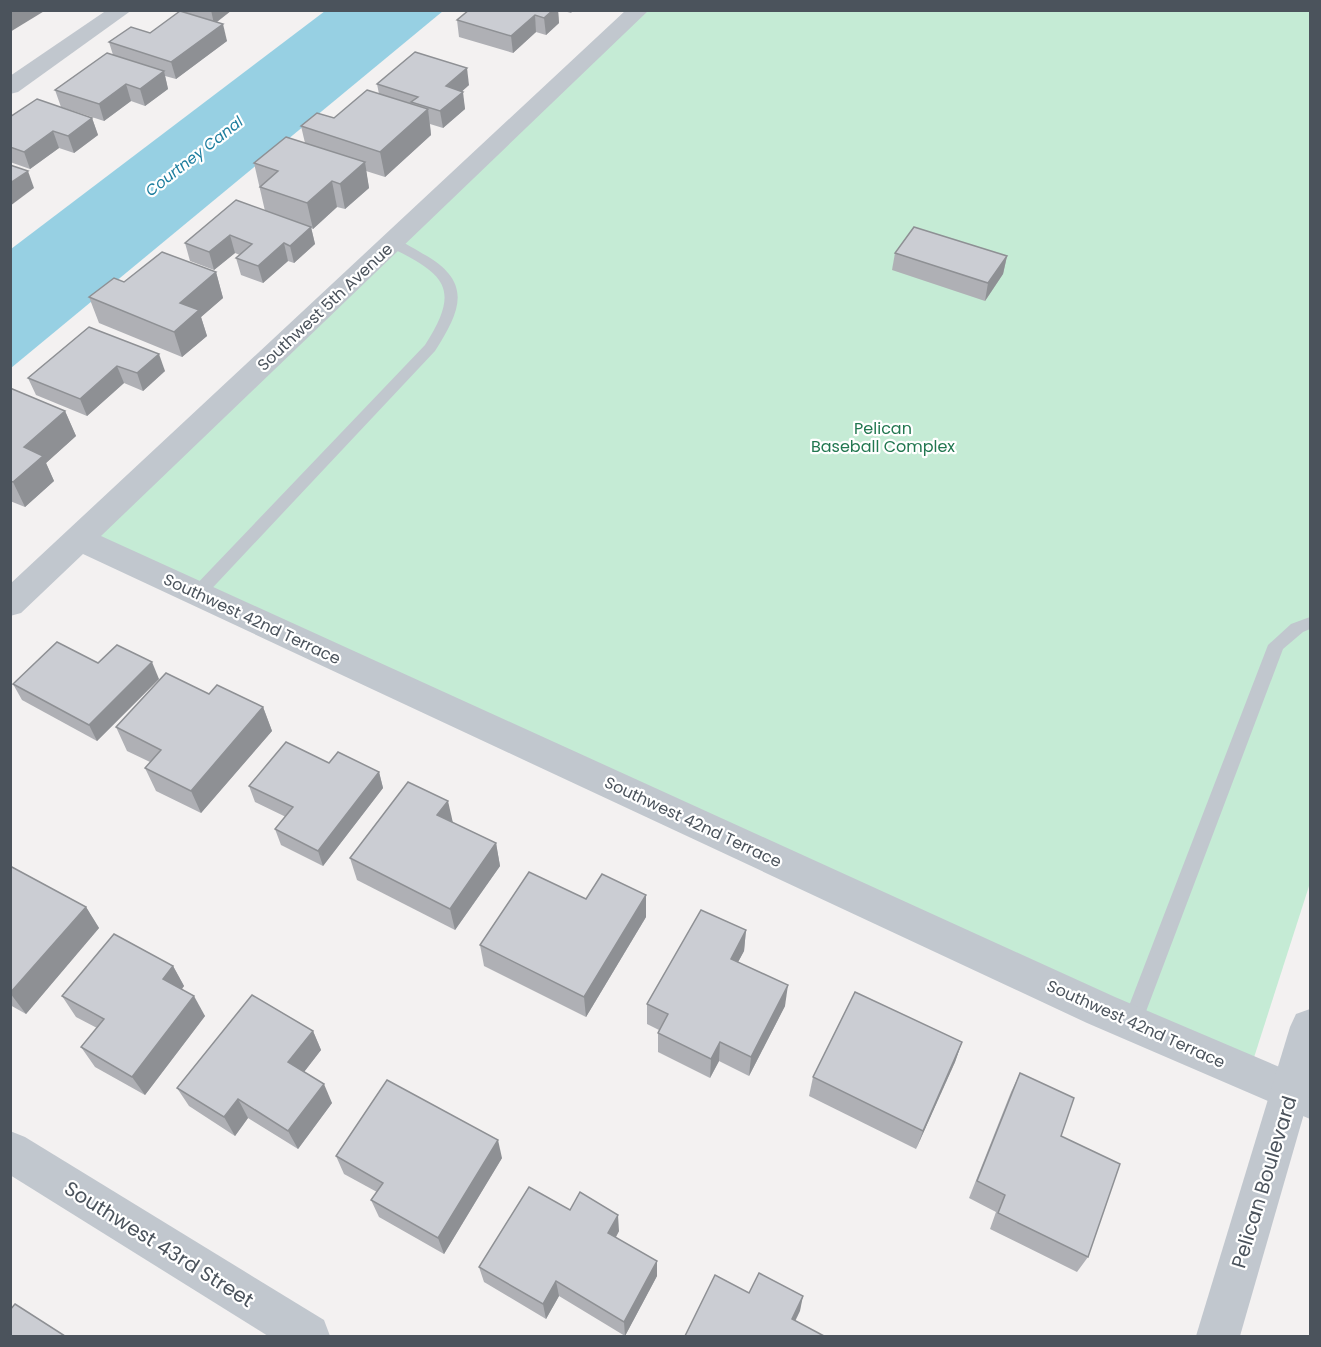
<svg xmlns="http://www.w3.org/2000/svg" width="1321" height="1347" font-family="Poppins,sans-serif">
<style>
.green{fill:#c5ebd5}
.water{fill:#97d0e3}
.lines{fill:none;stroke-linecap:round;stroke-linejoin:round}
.service{fill:#c1c7ce;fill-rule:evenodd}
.minor{fill:#c1c7ce;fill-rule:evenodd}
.tertiary{fill:#c1c7ce;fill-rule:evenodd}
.wall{fill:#afb0b5}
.shaded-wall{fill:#8e9094}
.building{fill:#cbcdd3;stroke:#8e9094;stroke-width:1.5}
.labels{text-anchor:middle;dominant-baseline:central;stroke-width:4.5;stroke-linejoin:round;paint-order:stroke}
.far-water-label{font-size:15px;font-style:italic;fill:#1c7d9e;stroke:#fff}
.street-label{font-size:16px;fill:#4b535c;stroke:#fff}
.park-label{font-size:16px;fill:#227750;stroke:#fff}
.near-street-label{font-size:20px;fill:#4b535c;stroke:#fff}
</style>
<rect width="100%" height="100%" fill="#f3f1f1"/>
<path class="green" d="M 639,11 L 1310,11 L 1310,883 L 1249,1073 L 79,539 Z"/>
<path class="water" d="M 325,11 L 443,11 L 11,368 L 11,249 Z"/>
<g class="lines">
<g class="service">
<path d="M 393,239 C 405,242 416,250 427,256 C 474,284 459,313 435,351 L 203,598 L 191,598 L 189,594 L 191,590 L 425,345 C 463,286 443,274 388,246 L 387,243 Z"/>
<path d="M 1310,617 L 1310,629 L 1303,632 L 1283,649 L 1139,1030 L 1132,1033 L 1125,1030 L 1122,1024 L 1268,645 L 1291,624 Z"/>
</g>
<g class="minor">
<path d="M 107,10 L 132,10 L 18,92 L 10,94 L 10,76 Z"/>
<path d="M 626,10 L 649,10 L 101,536 L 1115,997 L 1310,1080 L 1310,1119 L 1087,1023 L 83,554 L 21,613 L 10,616 L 10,584 Z"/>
<path d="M 10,1131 L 25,1137 L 324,1320 L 330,1336 L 268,1336 L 10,1175 Z"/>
</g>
<path class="tertiary" d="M 1310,1009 L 1310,1093 L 1240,1336 L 1196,1336 L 1290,1027 L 1296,1014 Z"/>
</g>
<g class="wall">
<path d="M 182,10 L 232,10 L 217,22 L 227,41 L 176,79 L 165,76 L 168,89 L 145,106 L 131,101 L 104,121 L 61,107 L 55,90 L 113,55 L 109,42 L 150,33 L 182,12 Z"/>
<path d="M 558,10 L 559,23 L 546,35 L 536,32 L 513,53 L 459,37 L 457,20 Z"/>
<path d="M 560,10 L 574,10 L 571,13 Z"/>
<path d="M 377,84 L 469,85 L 462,91 L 465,109 L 443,128 L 430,124 L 431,135 L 385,177 L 366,171 L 369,188 L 345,209 L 337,207 L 313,229 L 311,228 L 315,244 L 294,263 L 288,261 L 263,283 L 241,275 L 236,258 L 240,255 L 235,253 L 214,270 L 190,261 L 185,243 L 265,211 L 254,163 L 305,143 L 301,126 L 334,118 L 379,94 Z"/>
<path d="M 10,117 L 92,118 L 98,135 L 74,153 L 59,148 L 30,169 L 10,162 Z"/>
<path d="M 895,253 L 1007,256 L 1003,274 L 985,301 L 892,270 Z"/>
<path d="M 216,272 L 223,298 L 201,317 L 207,336 L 182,357 L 99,323 L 89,297 L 124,282 Z"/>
<path d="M 89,327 L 165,371 L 143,391 L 124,383 L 87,416 L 36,395 L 28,378 Z"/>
<path d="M 10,388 L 65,411 L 76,436 L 46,463 L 54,481 L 25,507 L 10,501 Z"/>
<path d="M 98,663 L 159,679 L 97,741 L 22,700 L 13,684 Z"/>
<path d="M 209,694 L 263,707 L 272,731 L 201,813 L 156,791 L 145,768 L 150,762 L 127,751 L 116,727 Z"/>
<path d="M 329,763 L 379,772 L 383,788 L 323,866 L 281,845 L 275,829 L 286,817 L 255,802 L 249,786 Z"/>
<path d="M 453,823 L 496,843 L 500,866 L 455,930 L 357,880 L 350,858 Z"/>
<path d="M 10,866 L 86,907 L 99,928 L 26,1014 L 10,1005 Z"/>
<path d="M 646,895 L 646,917 L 586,1017 L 484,966 L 480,945 L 586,899 Z"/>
<path d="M 746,930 L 744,951 L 738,962 L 785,1006 L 749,1076 L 719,1061 L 710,1078 L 658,1052 L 658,1033 L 659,1030 L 647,1024 L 647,1004 Z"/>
<path d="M 173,966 L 184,986 L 182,989 L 205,1016 L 145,1095 L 95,1067 L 81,1047 L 97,1028 L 76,1017 L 62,996 Z"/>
<path d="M 313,1031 L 321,1050 L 304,1072 L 332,1103 L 298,1149 L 248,1118 L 235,1136 L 189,1106 L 177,1088 Z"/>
<path d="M 962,1042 L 955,1062 L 916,1149 L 809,1096 L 813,1077 Z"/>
<path d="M 1020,1073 L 1061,1136 L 1088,1257 L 1077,1272 L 990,1229 L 996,1212 L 969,1198 L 1011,1092 Z"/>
<path d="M 336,1156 L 502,1158 L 444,1254 L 379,1217 L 371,1200 L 377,1192 L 344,1174 Z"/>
<path d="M 570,1210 L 619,1231 L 616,1237 L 657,1276 L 625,1336 L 559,1296 L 546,1319 L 484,1282 L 479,1267 Z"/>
</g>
<g class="shaded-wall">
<path d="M 13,10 L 46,10 L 10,32 L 10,12 Z"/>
<path d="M 211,10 L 232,10 L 214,24 Z"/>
<path d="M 553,10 L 558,10 L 559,23 L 546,35 L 544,18 Z"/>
<path d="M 535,15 L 536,32 L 513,53 L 511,36 Z"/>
<path d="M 223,24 L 227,41 L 176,79 L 171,62 Z"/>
<path d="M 467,68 L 469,85 L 448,104 L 446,86 Z"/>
<path d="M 164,71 L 168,89 L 145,106 L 140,89 Z"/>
<path d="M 126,84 L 131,101 L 104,121 L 99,104 Z"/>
<path d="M 463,92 L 465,109 L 443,128 L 440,111 Z"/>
<path d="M 428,109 L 431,135 L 385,177 L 380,152 Z"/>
<path d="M 92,118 L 98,135 L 74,153 L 68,136 Z"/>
<path d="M 53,131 L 59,148 L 30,169 L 24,152 Z"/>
<path d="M 365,162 L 369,188 L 345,209 L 340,184 Z"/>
<path d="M 28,171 L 34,188 L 10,206 L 10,183 Z"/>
<path d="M 332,181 L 337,207 L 313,229 L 307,203 Z"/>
<path d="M 311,227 L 315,244 L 294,263 L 290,246 Z"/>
<path d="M 230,235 L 235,253 L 214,270 L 209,252 Z"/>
<path d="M 284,243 L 288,261 L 263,283 L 258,266 Z"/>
<path d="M 1007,256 L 1003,274 L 985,301 L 988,283 Z"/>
<path d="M 216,272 L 223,298 L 201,317 L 207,336 L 182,357 L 174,332 L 180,303 Z"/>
<path d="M 159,354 L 165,371 L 143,391 L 137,373 Z"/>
<path d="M 117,366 L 124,383 L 87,416 L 80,399 Z"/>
<path d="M 65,411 L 76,436 L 46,463 L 54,481 L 25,507 L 13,482 L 24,447 Z"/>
<path d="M 152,662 L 159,679 L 97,741 L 89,725 Z"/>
<path d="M 263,707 L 272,731 L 201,813 L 191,791 Z"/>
<path d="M 379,772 L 383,788 L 323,866 L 318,851 Z"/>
<path d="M 448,801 L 453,823 L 437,815 Z"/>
<path d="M 496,843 L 500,866 L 455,930 L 450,909 Z"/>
<path d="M 646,895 L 646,917 L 586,1017 L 584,997 Z"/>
<path d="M 86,907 L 99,928 L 26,1014 L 10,993 Z"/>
<path d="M 746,930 L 744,951 L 729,979 L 731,959 Z"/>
<path d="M 173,966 L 184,986 L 174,999 L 163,979 Z"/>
<path d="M 788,985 L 785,1006 L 749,1076 L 751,1057 Z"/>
<path d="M 194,996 L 205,1016 L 145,1095 L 132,1077 Z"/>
<path d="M 313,1031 L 321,1050 L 297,1081 L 288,1062 Z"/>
<path d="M 720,1042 L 719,1061 L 710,1078 L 711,1059 Z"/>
<path d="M 962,1042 L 955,1062 L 916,1149 L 923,1131 Z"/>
<path d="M 324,1084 L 332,1103 L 298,1149 L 288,1131 Z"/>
<path d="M 238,1099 L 248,1118 L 235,1136 L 224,1117 Z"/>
<path d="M 498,1140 L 502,1158 L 444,1254 L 438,1238 Z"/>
<path d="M 618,1215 L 619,1231 L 609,1249 L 608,1233 Z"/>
<path d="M 657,1261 L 657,1276 L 625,1336 L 624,1322 Z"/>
<path d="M 556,1281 L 559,1296 L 546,1319 L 543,1304 Z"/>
<path d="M 803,1296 L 800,1311 L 789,1334 L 792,1319 Z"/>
</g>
<g class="building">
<path d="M 469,10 L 553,10 L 544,18 L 535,15 L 511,36 L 457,20 Z"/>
<path d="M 180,11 L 223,24 L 171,62 L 109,42 L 131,27 L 150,33 Z"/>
<path d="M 415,52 L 467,68 L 446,86 L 463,92 L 440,111 L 411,102 L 418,97 L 377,84 Z"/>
<path d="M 107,53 L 164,71 L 140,89 L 126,84 L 99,104 L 55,90 Z"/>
<path d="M 367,90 L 428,109 L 380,152 L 301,126 L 317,113 L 334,118 Z"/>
<path d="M 37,99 L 92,118 L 68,136 L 53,131 L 24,152 L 10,147 L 10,117 Z"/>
<path d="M 286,137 L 365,162 L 340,184 L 332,181 L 307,203 L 260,187 L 278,171 L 254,163 Z"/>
<path d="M 10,165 L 28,171 L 10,183 Z"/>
<path d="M 236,200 L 311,227 L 290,246 L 284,243 L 258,266 L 236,258 L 252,244 L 230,235 L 209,252 L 185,243 Z"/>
<path d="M 914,227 L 1007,256 L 988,283 L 895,253 Z"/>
<path d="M 162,252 L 216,272 L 180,303 L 199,310 L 174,332 L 89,297 L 114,278 L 124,282 Z"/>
<path d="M 89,327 L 159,354 L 137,373 L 117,366 L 80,399 L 28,378 Z"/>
<path d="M 10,388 L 65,411 L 24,447 L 43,456 L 13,482 L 10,481 Z"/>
<path d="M 57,642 L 98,663 L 117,645 L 152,662 L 89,725 L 13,684 Z"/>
<path d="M 166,673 L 209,694 L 217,685 L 263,707 L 191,791 L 145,768 L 161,750 L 116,727 Z"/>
<path d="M 286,742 L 329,763 L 338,752 L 379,772 L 318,851 L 275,829 L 293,807 L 249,786 Z"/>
<path d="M 408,782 L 448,801 L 437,815 L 496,843 L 450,909 L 350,858 Z"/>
<path d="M 10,866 L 86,907 L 10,993 Z"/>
<path d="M 529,872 L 586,899 L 602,874 L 646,895 L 584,997 L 480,945 Z"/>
<path d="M 701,910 L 746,930 L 731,959 L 788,985 L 751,1057 L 720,1042 L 711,1059 L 658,1033 L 668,1014 L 647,1004 Z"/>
<path d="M 114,934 L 173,966 L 163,979 L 194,996 L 132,1077 L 81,1047 L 104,1019 L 62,996 Z"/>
<path d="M 855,992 L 962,1042 L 923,1131 L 813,1077 Z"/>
<path d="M 252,995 L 313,1031 L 288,1062 L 324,1084 L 288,1131 L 238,1099 L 224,1117 L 177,1088 Z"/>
<path d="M 1020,1073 L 1074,1098 L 1061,1136 L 1120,1164 L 1088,1257 L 998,1213 L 1005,1195 L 977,1181 Z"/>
<path d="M 387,1080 L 498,1140 L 438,1238 L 371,1200 L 383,1183 L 336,1156 Z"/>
<path d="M 529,1187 L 570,1210 L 580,1192 L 618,1215 L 608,1233 L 657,1261 L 624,1322 L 556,1281 L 543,1304 L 479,1267 Z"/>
<path d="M 759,1273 L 803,1296 L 792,1319 L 824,1336 L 685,1336 L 715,1275 L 749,1293 Z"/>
<path d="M 15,1304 L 65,1336 L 10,1336 L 10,1310 Z"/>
</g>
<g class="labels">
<g class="far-water-label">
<text transform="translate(194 156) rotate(-38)">Courtney Canal</text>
</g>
<g class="street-label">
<text transform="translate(325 307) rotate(-43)">Southwest 5th Avenue</text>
<text transform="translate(252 619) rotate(25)">Southwest 42nd Terrace</text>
<text transform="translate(693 822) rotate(25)">Southwest 42nd Terrace</text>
<text transform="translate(1136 1024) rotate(24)">Southwest 42nd Terrace</text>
</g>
<g class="park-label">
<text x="883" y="428">Pelican<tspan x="883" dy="18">Baseball Complex</tspan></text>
</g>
<g class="near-street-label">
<text transform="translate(1264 1182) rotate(-73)">Pelican Boulevard</text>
<text transform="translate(159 1244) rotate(32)">Southwest 43rd Street</text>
</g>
</g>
<rect width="1321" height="1347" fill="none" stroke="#4b535c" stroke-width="24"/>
</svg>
